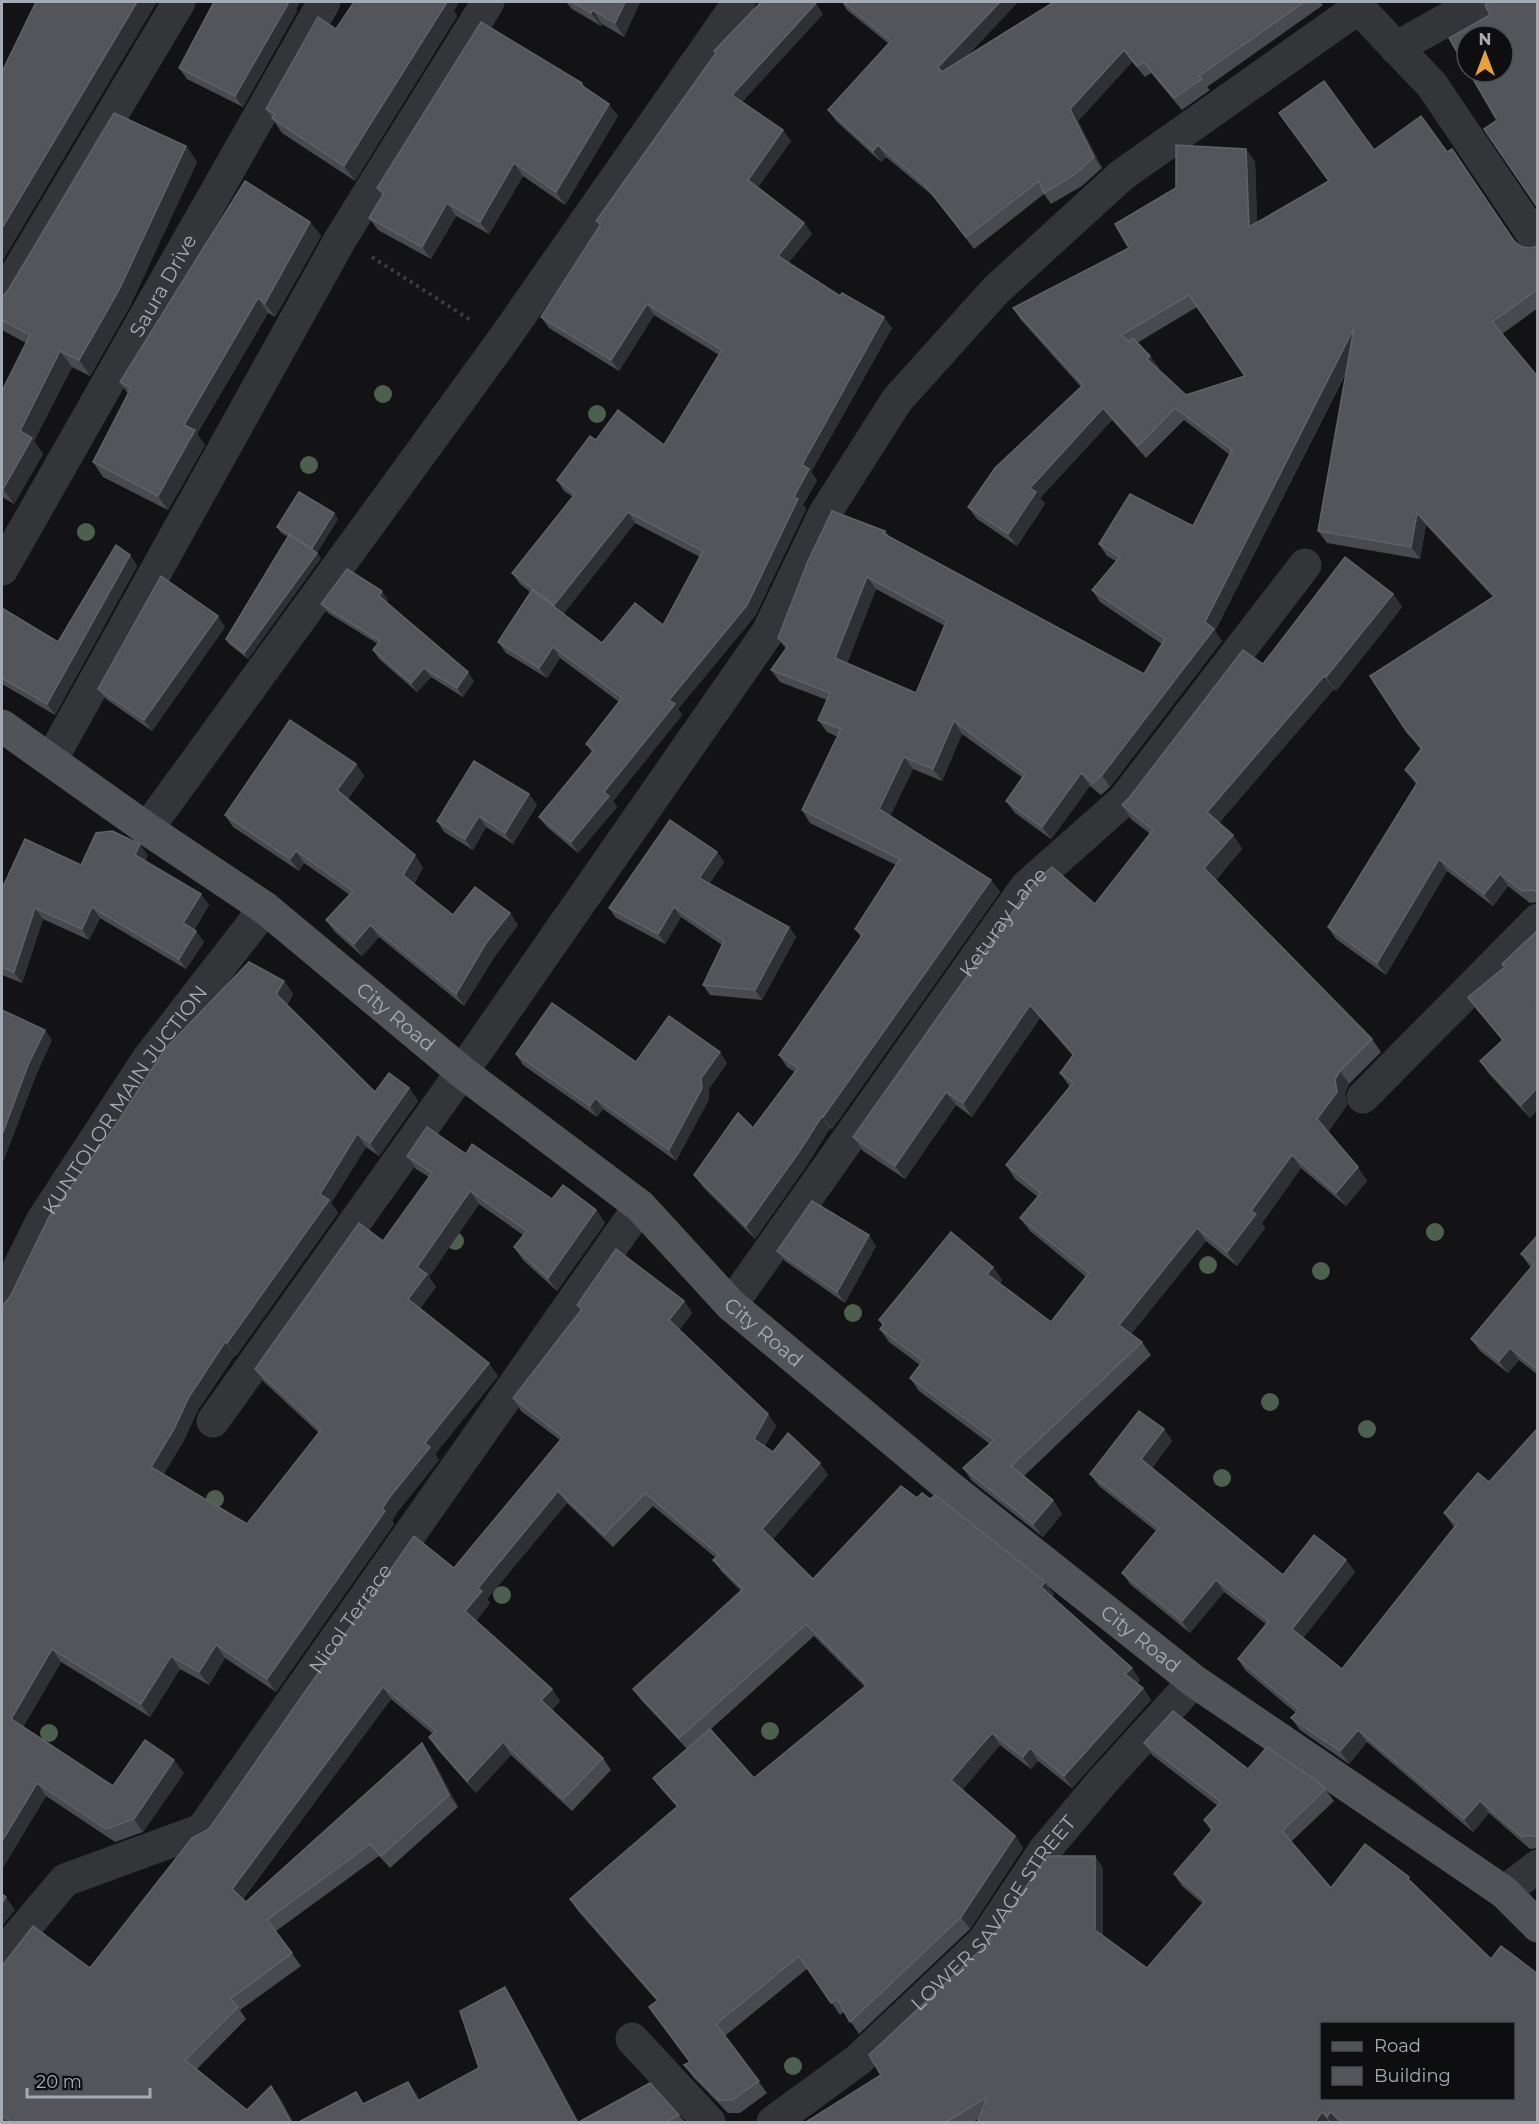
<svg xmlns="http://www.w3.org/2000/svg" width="1539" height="2124" font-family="Montserrat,sans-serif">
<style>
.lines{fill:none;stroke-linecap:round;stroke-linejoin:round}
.path{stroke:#3a3c40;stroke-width:4;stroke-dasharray:3 4.5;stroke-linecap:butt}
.minor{stroke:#343539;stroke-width:33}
.major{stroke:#505358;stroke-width:33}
.tree{fill:#4d5f4e}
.wall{fill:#494a50;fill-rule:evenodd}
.shaded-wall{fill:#2f3034}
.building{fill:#53555a;stroke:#606268;stroke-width:1.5;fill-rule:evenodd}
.labels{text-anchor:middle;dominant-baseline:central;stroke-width:6;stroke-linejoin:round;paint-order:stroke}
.street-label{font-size:20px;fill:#a5abb4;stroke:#0e0e10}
</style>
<rect width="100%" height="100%" fill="#131315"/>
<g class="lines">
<path class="path" d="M 372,257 L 472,321"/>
<g class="minor">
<path d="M 1353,2 L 1432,85 L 1538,242"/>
<path d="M 1396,48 L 1473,5 L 1484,2"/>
<path d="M 2,298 L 179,2"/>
<path id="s1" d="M 2,569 L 324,2"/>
<path d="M 51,760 L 341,238 L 488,2"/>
<path d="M 147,829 L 503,340 L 739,2"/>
<path d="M 1363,1097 L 1538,920"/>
<path id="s2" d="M 2,1302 L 42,1221 L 148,1059 L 265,908"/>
<path id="s3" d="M 731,1305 L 1026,887 L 1124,800 L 1305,565"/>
<path d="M 213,1421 L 462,1072 L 768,632 L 825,513 L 897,400 L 996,290 L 1122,175 L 1358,8"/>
<path d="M 1504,1892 L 1538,1866"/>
<path id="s4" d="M 2,1955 L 65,1880 L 202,1830 L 640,1206"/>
<path d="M 632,2039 L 709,2122"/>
<path id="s5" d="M 773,2122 L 858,2060 L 984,1941 L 1044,1851 L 1103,1781 L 1194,1681"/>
</g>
<path class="major" id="s6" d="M 2,726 L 147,829 L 265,908 L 462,1072 L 640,1206 L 731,1305 L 948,1486 L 1194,1681 L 1504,1892 L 1538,1926"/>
</g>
<g class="tree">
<circle cx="383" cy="394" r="9"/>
<circle cx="597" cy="414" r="9"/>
<circle cx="309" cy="465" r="9"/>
<circle cx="86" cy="532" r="9"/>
<circle cx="1435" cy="1232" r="9"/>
<circle cx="455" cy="1241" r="9"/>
<circle cx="1208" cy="1265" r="9"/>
<circle cx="1321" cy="1271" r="9"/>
<circle cx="853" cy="1313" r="9"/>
<circle cx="1270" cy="1402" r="9"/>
<circle cx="1367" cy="1429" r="9"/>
<circle cx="1222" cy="1478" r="9"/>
<circle cx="215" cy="1499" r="9"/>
<circle cx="502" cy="1595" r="9"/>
<circle cx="770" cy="1731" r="9"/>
<circle cx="49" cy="1733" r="9"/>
<circle cx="793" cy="2066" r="9"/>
</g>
<g class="wall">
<path d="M 214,2 L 300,2 L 296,9 L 297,11 L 243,107 L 187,79 L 179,68 Z"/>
<path d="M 354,2 L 459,2 L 454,11 L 457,16 L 355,181 L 282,133 L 266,109 L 336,29 Z"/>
<path d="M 566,2 L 640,2 L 624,37 L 602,24 L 601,26 L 572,9 Z"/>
<path d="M 842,2 L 1018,2 L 967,56 L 1054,2 L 1321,2 L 1323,5 L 1207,87 L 1210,90 L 1182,110 L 1151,73 L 1145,77 L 1132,62 L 1078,121 L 1102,168 L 1082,186 L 1051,204 L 1044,194 L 974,249 L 933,196 L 886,157 L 881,162 L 836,121 L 828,110 L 889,44 L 847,10 Z"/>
<path d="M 823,14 L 742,102 L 791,141 L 758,187 L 804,223 L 812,234 L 788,263 L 892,328 L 811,472 L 817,480 L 803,505 L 806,509 L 755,616 L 678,709 L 682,715 L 613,801 L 617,807 L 578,853 L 547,827 L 539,817 L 592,752 L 586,744 L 619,702 L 560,658 L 547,678 L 506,653 L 498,642 L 530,592 L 520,584 L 512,573 L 573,497 L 564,491 L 557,480 L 596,440 L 664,445 L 719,355 L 654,315 L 619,371 L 549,328 L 541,317 L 600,226 L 596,221 L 716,53 L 714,51 ZM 635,523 L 700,557 L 663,625 L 602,643 L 563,614 Z"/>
<path d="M 582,83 L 586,89 L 618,116 L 565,205 L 523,176 L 489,234 L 456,216 L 431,259 L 378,230 L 369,218 L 382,195 L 377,188 Z"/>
<path d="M 186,146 L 197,162 L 130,306 L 90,376 L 72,367 L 34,441 L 43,454 L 14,504 L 2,497 L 2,391 L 26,343 L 2,330 L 2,297 Z"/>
<path d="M 1374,150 L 1447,152 L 1515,241 L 1522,247 L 1531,248 L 1538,246 L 1538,308 L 1502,334 L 1538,377 L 1538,902 L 1530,903 L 1508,886 L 1493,906 L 1447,871 L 1386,975 L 1336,939 L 1328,927 L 1416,784 L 1405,770 L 1421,750 L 1407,732 L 1493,597 L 1426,525 L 1420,559 L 1327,543 L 1318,531 L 1346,373 L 1215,631 L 1222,641 L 1110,787 L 1101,795 L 1090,786 L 1051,839 L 1015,813 L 1006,801 L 1023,778 L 962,734 L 942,781 L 913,769 L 890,816 L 991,880 L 1000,892 L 832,1129 L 830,1128 L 807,1165 L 755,1239 L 703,1187 L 694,1175 L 753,1128 L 795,1072 L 787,1067 L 779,1055 L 861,937 L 855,929 L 896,865 L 810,823 L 802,810 L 838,737 L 827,732 L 818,720 L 827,700 L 780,682 L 771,670 L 786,649 L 778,638 L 885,531 L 889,536 L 1144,674 L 1162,644 L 1100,602 L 1092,590 L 1116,561 L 1107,556 L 1099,544 L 1193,526 L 1230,455 L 1184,420 L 1146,458 L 1112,420 L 1040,498 L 1045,504 L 1017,546 L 977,519 L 968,507 L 1081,387 L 1021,320 L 1013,308 L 1129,248 L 1255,161 L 1257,223 L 1329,181 ZM 1197,307 L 1245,376 L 1186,395 L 1158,369 L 1159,368 L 1150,356 L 1137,343 ZM 876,589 L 945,626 L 916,693 L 847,663 Z"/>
<path d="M 310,222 L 321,236 L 275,317 L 268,313 L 197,434 L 205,445 L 168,510 L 103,477 L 93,462 L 128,394 L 120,382 Z"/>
<path d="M 338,519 L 317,553 L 321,558 L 248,659 L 229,644 L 226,639 L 288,537 L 281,533 L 277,527 Z"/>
<path d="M 130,555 L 137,566 L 55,715 L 2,684 L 2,608 L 58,642 Z"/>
<path d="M 1393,594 L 1402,607 L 1336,691 L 1334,689 L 1219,823 L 1233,835 L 1242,849 L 1216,880 L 1372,1039 L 1381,1052 L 1349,1084 L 1345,1093 L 1347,1105 L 1328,1132 L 1367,1181 L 1346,1206 L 1301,1168 L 1262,1223 L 1265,1228 L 1237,1266 L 1206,1241 L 1131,1334 L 1142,1342 L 1151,1355 L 1024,1476 L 1053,1500 L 1062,1514 L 1043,1537 L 972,1481 L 963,1468 L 990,1444 L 919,1391 L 910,1378 L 920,1365 L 889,1342 L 880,1329 L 882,1325 L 879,1320 L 993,1267 L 1002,1280 L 1000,1283 L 1051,1322 L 1086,1277 L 1030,1231 L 1020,1218 L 1038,1197 L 1015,1179 L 1006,1165 L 1070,1087 L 1060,1073 L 1073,1056 L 1040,1018 L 972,1117 L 956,1105 L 905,1179 L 863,1151 L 853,1137 L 1095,904 L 1150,834 L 1131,819 L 1122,805 L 1263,664 Z"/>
<path d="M 388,600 L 386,603 L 474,681 L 463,697 L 431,677 L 417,692 L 379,659 L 373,650 L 378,644 L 328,613 L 321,604 Z"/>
<path d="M 225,627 L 152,731 L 106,699 L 98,689 Z"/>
<path d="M 356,764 L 364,776 L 348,799 L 423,867 L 414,884 L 453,915 L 510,913 L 518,925 L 495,956 L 464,1006 L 379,937 L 362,956 L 335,932 L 326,920 L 350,895 L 304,863 L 299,871 L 233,827 L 225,815 Z"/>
<path d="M 529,794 L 537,805 L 513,844 L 486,827 L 473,850 L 444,832 L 437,821 Z"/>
<path d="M 717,852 L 724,862 L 709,884 L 789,927 L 796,937 L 762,1000 L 710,995 L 703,985 L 722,945 L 681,917 L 665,944 L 616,918 L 609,908 Z"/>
<path d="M 148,855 L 145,861 L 209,905 L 194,930 L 196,931 L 204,942 L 186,969 L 100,918 L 89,940 L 43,919 L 22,983 L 2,975 L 2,889 L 81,865 Z"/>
<path d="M 1538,930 L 1538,1109 L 1530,1118 L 1489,1074 L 1480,1061 L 1503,1041 L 1476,1009 L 1468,997 L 1504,967 L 1502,964 Z"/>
<path d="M 284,981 L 293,994 L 287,1005 L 375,1092 L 409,1088 L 418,1101 L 379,1156 L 366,1147 L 331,1203 L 338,1213 L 236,1356 L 235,1355 L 198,1410 L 183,1442 L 163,1475 L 247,1524 L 319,1433 L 264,1382 L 255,1369 L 383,1241 L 429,1177 L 416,1169 L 407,1156 L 466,1154 L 552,1199 L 596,1210 L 605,1223 L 557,1291 L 523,1260 L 514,1247 L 523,1235 L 479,1204 L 429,1277 L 436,1287 L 420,1308 L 498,1376 L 435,1454 L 439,1460 L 398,1511 L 392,1521 L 394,1524 L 276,1692 L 225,1658 L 209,1685 L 180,1669 L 150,1717 L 61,1662 L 23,1727 L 113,1786 L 184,1773 L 143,1832 L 115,1842 L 46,1796 L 2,1869 L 2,1305 L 4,1304 Z"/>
<path d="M 516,1054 L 636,1062 L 727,1063 L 709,1089 L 709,1099 L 676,1161 L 603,1109 L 597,1117 L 523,1065 Z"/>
<path d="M 1538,1235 L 1538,1375 L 1519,1360 L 1508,1373 L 1480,1351 L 1471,1339 L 1531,1268 L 1521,1254 Z"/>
<path d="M 876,1246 L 845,1303 L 785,1261 L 777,1251 Z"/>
<path d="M 684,1301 L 692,1313 L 679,1330 L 768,1414 L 776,1426 L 765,1446 L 773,1452 L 820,1463 L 828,1475 L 772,1539 L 813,1579 L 917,1498 L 1054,1594 L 1052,1596 L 1140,1680 L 1137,1683 L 1143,1688 L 1151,1700 L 1072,1788 L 1038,1761 L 1031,1769 L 1000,1745 L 962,1790 L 1015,1836 L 1023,1848 L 970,1929 L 859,2034 L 844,2012 L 840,2015 L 808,1968 L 725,2036 L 767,2093 L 740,2113 L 728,2113 L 693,2077 L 684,2065 L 690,2062 L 649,2007 L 657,2001 L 578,1911 L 570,1899 L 677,1807 L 662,1790 L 653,1778 L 687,1749 L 642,1701 L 633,1689 L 741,1591 L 722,1572 L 713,1560 L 716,1558 L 653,1506 L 613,1547 L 567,1503 L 487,1599 L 490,1603 L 476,1621 L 552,1689 L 560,1701 L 552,1710 L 603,1758 L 611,1770 L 572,1811 L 511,1755 L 476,1793 L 437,1749 L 429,1737 L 433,1734 L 391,1699 L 243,1899 L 246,1902 L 431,1756 L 458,1807 L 390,1868 L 379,1856 L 276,1931 L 301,1966 L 240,2010 L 246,2019 L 197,2069 L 247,2110 L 271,2086 L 280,2098 L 293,2122 L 4,2122 L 2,2121 L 2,1966 L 90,1968 L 209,1829 L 454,1568 L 560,1440 L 521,1411 L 513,1398 L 581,1311 L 577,1305 ZM 814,1636 L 865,1687 L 754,1778 L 711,1729 Z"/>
<path d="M 1538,1428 L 1538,1848 L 1530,1849 L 1489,1813 L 1473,1832 L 1367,1742 L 1349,1764 L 1300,1730 L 1291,1718 L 1296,1713 L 1246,1671 L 1238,1659 L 1266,1624 L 1224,1592 L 1190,1633 L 1131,1585 L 1122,1573 L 1156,1531 L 1099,1486 L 1090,1474 L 1164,1429 L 1172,1441 L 1152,1468 L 1283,1575 L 1346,1560 L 1355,1572 L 1303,1638 L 1342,1669 L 1454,1527 L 1444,1513 L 1489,1482 Z"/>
<path d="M 1144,1743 L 1325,1789 L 1334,1801 L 1291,1842 L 1331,1888 L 1415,1885 L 1491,1959 L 1538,2122 L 978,2122 L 979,2119 L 973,2122 L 806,2122 L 881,2075 L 1103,1868 L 1103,1936 L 1147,1968 L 1203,1904 L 1182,1886 L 1174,1874 L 1211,1831 L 1204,1820 L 1218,1806 L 1152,1755 Z"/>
<path d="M 679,2115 L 685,2122 L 579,2122 Z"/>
</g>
<g class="shaded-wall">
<path d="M 137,2 L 157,2 L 2,262 L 2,228 Z"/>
<path d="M 289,2 L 300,2 L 296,9 L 297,11 L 243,107 L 235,96 Z"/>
<path d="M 445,2 L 459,2 L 454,11 L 457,16 L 355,181 L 344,166 Z"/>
<path d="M 625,2 L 640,2 L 624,37 L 615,23 Z"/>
<path d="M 1000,2 L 1018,2 L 946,78 L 938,67 Z"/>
<path d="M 816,3 L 823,14 L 739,105 L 732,95 Z"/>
<path d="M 593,10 L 602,24 L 601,26 L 591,13 Z"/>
<path d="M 1124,50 L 1132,62 L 1078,121 L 1102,168 L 1094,157 L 1070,109 Z"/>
<path d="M 609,104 L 618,116 L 565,205 L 556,192 Z"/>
<path d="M 783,130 L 791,141 L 756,190 L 748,180 Z"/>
<path d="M 878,145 L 886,157 L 881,162 L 873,151 Z"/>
<path d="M 186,146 L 197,162 L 130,306 L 90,376 L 79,360 Z"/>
<path d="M 1246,149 L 1255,161 L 1258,240 L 1249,227 Z"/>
<path d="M 514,163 L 523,176 L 489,234 L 480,222 Z"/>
<path d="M 447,203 L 456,216 L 431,259 L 422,247 Z"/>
<path d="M 310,222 L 321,236 L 275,317 L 265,303 Z"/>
<path d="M 804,223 L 812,234 L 785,267 L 778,256 Z"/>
<path d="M 258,298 L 268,313 L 197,434 L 205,445 L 168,510 L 158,496 L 184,425 Z"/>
<path d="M 647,304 L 654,315 L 619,371 L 611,360 Z"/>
<path d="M 884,317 L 892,328 L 811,472 L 817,480 L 803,505 L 806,509 L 755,616 L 678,709 L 682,715 L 613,801 L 617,807 L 578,853 L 571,842 L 604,792 L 669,700 L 794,497 L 802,465 Z"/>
<path d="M 1354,328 L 1362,340 L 1215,631 L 1222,641 L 1110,787 L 1102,775 L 1205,622 Z"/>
<path d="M 60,351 L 72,367 L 34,441 L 43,454 L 14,504 L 3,489 L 20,431 Z"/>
<path d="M 1150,356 L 1159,368 L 1156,371 L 1147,359 Z"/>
<path d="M 1103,408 L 1112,420 L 1040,498 L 1045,504 L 1017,546 L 1008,534 L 1030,488 Z"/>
<path d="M 628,512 L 635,523 L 562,616 L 554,605 Z"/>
<path d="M 334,513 L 338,519 L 317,553 L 321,558 L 248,659 L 244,653 L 316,554 L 312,548 Z"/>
<path d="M 1417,513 L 1426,525 L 1420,559 L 1411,547 Z"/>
<path d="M 130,555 L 137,566 L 55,715 L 47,704 Z"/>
<path d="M 867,577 L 876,589 L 844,671 L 835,658 Z"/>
<path d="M 382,591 L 388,600 L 385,605 L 379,596 Z"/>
<path d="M 1393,594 L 1402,607 L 1336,691 L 1326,677 Z"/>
<path d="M 218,616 L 225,627 L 152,731 L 144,720 Z"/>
<path d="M 553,647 L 560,658 L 547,678 L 539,668 Z"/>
<path d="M 424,668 L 431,677 L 417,692 L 411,683 Z"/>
<path d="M 468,672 L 474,681 L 463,697 L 457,688 Z"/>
<path d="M 1324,676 L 1334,689 L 1217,825 L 1207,812 Z"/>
<path d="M 954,721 L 962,734 L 942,781 L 933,769 Z"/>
<path d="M 904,757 L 913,769 L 888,821 L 879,809 Z"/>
<path d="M 356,764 L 364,776 L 346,802 L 337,790 Z"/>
<path d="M 1081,773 L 1090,786 L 1051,839 L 1042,827 Z"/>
<path d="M 529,794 L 537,805 L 513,844 L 505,833 Z"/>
<path d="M 479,816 L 486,827 L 473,850 L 465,839 Z"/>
<path d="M 1233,835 L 1242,849 L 1214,882 L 1204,868 Z"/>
<path d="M 140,844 L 148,855 L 142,866 L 135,855 Z"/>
<path d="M 296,851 L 304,863 L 299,871 L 290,859 Z"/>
<path d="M 717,852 L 724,862 L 706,888 L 699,878 Z"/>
<path d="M 415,855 L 423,867 L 412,887 L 403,875 Z"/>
<path d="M 1439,859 L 1447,871 L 1386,975 L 1377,963 Z"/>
<path d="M 1500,874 L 1508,886 L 1493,906 L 1484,894 Z"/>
<path d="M 991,880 L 1000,892 L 832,1129 L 823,1117 Z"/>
<path d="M 201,894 L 209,905 L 191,934 L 183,923 Z"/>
<path d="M 92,907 L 100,918 L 89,940 L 82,929 Z"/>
<path d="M 674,907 L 681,917 L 665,944 L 658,934 Z"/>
<path d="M 35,908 L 43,919 L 22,983 L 14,972 Z"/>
<path d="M 510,913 L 518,925 L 495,956 L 464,1006 L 456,994 L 486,943 Z"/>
<path d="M 370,925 L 379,937 L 362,956 L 354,944 Z"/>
<path d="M 789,927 L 796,937 L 762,1000 L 755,990 Z"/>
<path d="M 196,931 L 204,942 L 186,969 L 179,959 Z"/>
<path d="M 284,981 L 293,994 L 285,1007 L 276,994 Z"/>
<path d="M 1030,1005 L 1040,1018 L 972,1117 L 963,1103 Z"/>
<path d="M 45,1030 L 52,1040 L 36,1076 L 2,1165 L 2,1135 L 28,1065 Z"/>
<path d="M 720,1052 L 727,1063 L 709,1089 L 709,1099 L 676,1161 L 669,1150 L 701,1078 Z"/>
<path d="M 1340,1071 L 1349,1084 L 1345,1093 L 1347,1105 L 1327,1133 L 1317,1119 Z"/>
<path d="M 1538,1087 L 1538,1109 L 1530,1118 L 1521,1105 Z"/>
<path d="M 409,1088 L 418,1101 L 379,1156 L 370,1143 Z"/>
<path d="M 946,1092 L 956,1105 L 905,1179 L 895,1166 Z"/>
<path d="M 595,1098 L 603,1109 L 597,1117 L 590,1106 Z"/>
<path d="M 822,1116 L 830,1128 L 807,1165 L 755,1239 L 746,1226 Z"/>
<path d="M 357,1134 L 366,1147 L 331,1203 L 338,1213 L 236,1356 L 227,1343 Z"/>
<path d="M 1292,1155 L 1301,1168 L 1262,1223 L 1265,1228 L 1237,1266 L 1227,1252 L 1251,1211 Z"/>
<path d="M 1358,1167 L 1367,1181 L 1346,1206 L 1336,1193 Z"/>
<path d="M 470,1191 L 479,1204 L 429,1277 L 436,1287 L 418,1312 L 408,1299 L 417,1267 Z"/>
<path d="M 596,1210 L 605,1223 L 557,1291 L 548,1278 Z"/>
<path d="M 1197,1228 L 1206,1241 L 1128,1338 L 1119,1325 Z"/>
<path d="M 869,1235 L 876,1246 L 845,1303 L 837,1292 Z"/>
<path d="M 993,1267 L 1002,1280 L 996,1287 L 987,1274 Z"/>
<path d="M 684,1301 L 692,1313 L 678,1332 L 669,1320 Z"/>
<path d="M 225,1342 L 235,1355 L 198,1410 L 183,1442 L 160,1480 L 151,1467 L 189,1397 Z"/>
<path d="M 1510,1348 L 1519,1360 L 1508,1373 L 1499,1361 Z"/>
<path d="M 489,1363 L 498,1376 L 435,1454 L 439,1460 L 398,1511 L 392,1521 L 394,1524 L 276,1692 L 267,1679 L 425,1443 Z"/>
<path d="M 768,1414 L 776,1426 L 762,1451 L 754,1439 Z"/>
<path d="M 1164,1429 L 1172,1441 L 1149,1471 L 1141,1459 Z"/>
<path d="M 820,1463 L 828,1475 L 771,1542 L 762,1529 Z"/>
<path d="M 558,1491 L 567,1503 L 487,1599 L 490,1603 L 474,1623 L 465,1611 L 478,1588 Z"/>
<path d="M 1053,1500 L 1062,1514 L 1043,1537 L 1033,1524 Z"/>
<path d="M 1346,1560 L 1355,1572 L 1301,1641 L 1292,1629 Z"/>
<path d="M 1216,1580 L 1224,1592 L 1190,1633 L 1182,1621 Z"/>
<path d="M 1045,1582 L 1054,1594 L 1049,1599 L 1041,1587 Z"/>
<path d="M 216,1645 L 225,1658 L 209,1685 L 199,1672 Z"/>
<path d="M 52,1649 L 61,1662 L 20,1732 L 11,1719 Z"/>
<path d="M 171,1656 L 180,1669 L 150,1717 L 141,1704 Z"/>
<path d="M 1132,1668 L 1140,1680 L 1134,1687 L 1125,1674 Z"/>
<path d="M 383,1687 L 391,1699 L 241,1901 L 232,1889 Z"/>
<path d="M 1143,1688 L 1151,1700 L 1072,1788 L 1064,1776 Z"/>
<path d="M 552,1689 L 560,1701 L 550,1712 L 541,1700 Z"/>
<path d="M 1358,1730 L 1367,1742 L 1349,1764 L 1340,1751 Z"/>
<path d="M 992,1733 L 1000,1745 L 960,1793 L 951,1780 Z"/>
<path d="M 503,1742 L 511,1755 L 476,1793 L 467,1781 Z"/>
<path d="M 422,1743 L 431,1756 L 458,1807 L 449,1795 Z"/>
<path d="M 1030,1748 L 1038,1761 L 1031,1769 L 1023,1757 Z"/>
<path d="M 174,1760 L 184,1773 L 143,1832 L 134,1819 Z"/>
<path d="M 37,1783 L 46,1796 L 2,1869 L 2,1841 Z"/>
<path d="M 1480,1801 L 1489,1813 L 1473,1832 L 1464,1819 Z"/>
<path d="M 1015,1836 L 1023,1848 L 970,1929 L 961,1917 Z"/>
<path d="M 1095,1856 L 1103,1868 L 1103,1942 L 1095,1930 Z"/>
<path d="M 6,1897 L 15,1910 L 2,1926 L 2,1903 Z"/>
<path d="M 505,1987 L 513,2000 L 579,2122 L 577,2122 Z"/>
<path d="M 408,2082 L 417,2094 L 426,2113 L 418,2101 Z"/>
<path d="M 271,2086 L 280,2098 L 293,2122 L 291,2122 Z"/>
<path d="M 1322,2112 L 1329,2122 L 1315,2122 Z"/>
<path d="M 1330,2112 L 1338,2122 L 1331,2122 L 1327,2117 Z"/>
</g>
<g class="building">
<path d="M 36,2 L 137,2 L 2,228 L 2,72 Z"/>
<path d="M 214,2 L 289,2 L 235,96 L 179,68 Z"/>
<path d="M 354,2 L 447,2 L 344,166 L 272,118 L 275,114 L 266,109 L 318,17 L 336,29 Z"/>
<path d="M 572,2 L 625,2 L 615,23 L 593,10 L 591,13 Z"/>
<path d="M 761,2 L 814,2 L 816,3 L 732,95 L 783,130 L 748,180 L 804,223 L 778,256 L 840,296 L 842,293 L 884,317 L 802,465 L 809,469 L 794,497 L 798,499 L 747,605 L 669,700 L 675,704 L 604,792 L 609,796 L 571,842 L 539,817 L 594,750 L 586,744 L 622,698 L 553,647 L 539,668 L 498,642 L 532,590 L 602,643 L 635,603 L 663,625 L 703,551 L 628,512 L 554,605 L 512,573 L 575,494 L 557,480 L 590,436 L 596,440 L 618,410 L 664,445 L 722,350 L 647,304 L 611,360 L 541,317 L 601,224 L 596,221 L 716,53 L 714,51 Z"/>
<path d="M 843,2 L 1000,2 L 938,67 L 942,72 L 1054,2 L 1304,2 L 1199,76 L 1202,79 L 1174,98 L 1144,62 L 1137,66 L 1124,50 L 1070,109 L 1094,157 L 1074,175 L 1044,193 L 1039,181 L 966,237 L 925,185 L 878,145 L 873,151 L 828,110 L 891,41 Z"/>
<path d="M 1489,2 L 1538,2 L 1538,208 L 1484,129 L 1497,120 L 1469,72 L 1503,72 L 1503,36 L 1467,36 L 1467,69 L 1449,38 L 1490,15 L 1485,5 Z"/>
<path d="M 481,22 L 582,83 L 581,85 L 609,104 L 556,192 L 514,163 L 480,222 L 447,203 L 422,247 L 369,218 L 384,193 L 377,188 Z"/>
<path d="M 1324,81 L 1374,150 L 1421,116 L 1447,152 L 1452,149 L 1514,241 L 1522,247 L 1531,248 L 1538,246 L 1538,289 L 1492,322 L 1538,377 L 1538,892 L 1534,890 L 1522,891 L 1500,874 L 1484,894 L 1439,859 L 1377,963 L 1328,927 L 1418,782 L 1405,770 L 1422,748 L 1407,732 L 1370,676 L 1495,596 L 1417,513 L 1411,547 L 1318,531 L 1354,328 L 1205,622 L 1214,629 L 1102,775 L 1093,783 L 1081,773 L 1042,827 L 1006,801 L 1025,774 L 954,721 L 933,769 L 904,757 L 879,809 L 991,880 L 823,1117 L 822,1116 L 799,1152 L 746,1226 L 694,1175 L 738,1113 L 753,1128 L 798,1068 L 779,1055 L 863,934 L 855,929 L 900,859 L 802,810 L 841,729 L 818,720 L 830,693 L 771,670 L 788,646 L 778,638 L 808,561 L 832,511 L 885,531 L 884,534 L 1144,674 L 1165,639 L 1092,590 L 1120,557 L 1099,544 L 1130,494 L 1193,526 L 1232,450 L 1175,408 L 1138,446 L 1103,408 L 1030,488 L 1036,492 L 1008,534 L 968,507 L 995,468 L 1083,385 L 1013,308 L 1129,248 L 1115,224 L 1176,188 L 1176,145 L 1246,149 L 1249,227 L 1329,181 L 1279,113 ZM 1189,295 L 1245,376 L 1186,395 L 1147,359 L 1150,356 L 1133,338 L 1129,342 L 1121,335 ZM 867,577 L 947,620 L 916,693 L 835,658 Z"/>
<path d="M 114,113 L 186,146 L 119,290 L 79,360 L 60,351 L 20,431 L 32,438 L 3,489 L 2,488 L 2,391 L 30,335 L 2,320 L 2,297 L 7,292 Z"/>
<path d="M 245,181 L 310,222 L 265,303 L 258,298 L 184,425 L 195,430 L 158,496 L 93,462 L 131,388 L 120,382 Z"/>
<path d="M 299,492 L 334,513 L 312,548 L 277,527 Z"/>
<path d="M 289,535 L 317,553 L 244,653 L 226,639 Z"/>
<path d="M 116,545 L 130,555 L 47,704 L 2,678 L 2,608 L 58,642 Z"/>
<path d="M 1345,557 L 1393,594 L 1326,677 L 1324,676 L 1207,812 L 1233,835 L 1204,868 L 1372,1039 L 1340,1071 L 1335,1079 L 1337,1092 L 1317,1119 L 1358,1167 L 1336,1193 L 1292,1155 L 1251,1211 L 1256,1214 L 1227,1252 L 1197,1228 L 1119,1325 L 1142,1342 L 1011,1466 L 1053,1500 L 1033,1524 L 963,1468 L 994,1440 L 910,1378 L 923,1361 L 880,1329 L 884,1324 L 879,1320 L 951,1232 L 993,1267 L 987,1274 L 1051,1322 L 1089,1273 L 1020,1218 L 1041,1193 L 1006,1165 L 1073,1083 L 1060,1073 L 1074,1054 L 1030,1005 L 963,1103 L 946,1092 L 895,1166 L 853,1137 L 1023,897 L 1036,881 L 1052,867 L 1095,904 L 1153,830 L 1122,805 L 1129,798 L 1243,650 L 1263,664 Z"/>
<path d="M 347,569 L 382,591 L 379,596 L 468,672 L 457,688 L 424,668 L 411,683 L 373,650 L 380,641 L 321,604 Z"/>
<path d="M 161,576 L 218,616 L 144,720 L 98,689 Z"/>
<path d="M 290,720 L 356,764 L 337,790 L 415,855 L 403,875 L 453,915 L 475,887 L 510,913 L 486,943 L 456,994 L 370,925 L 354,944 L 326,920 L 353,891 L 296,851 L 290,859 L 225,815 Z"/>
<path d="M 474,761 L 529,794 L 505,833 L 479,816 L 465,839 L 437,821 Z"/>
<path d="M 670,820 L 717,852 L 699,878 L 789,927 L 755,990 L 703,985 L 724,941 L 674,907 L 658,934 L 609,908 Z"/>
<path d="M 112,831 L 140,844 L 135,855 L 201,894 L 183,923 L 196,931 L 179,959 L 92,907 L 82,929 L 35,908 L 14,972 L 2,967 L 2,889 L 25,839 L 81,865 L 96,833 Z"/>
<path d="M 1538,930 L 1538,1004 L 1536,1006 L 1538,1009 L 1538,1087 L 1521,1105 L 1480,1061 L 1503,1040 L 1468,997 L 1505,967 L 1502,964 Z"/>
<path d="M 249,962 L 284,981 L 276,994 L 375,1092 L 389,1073 L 409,1088 L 370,1143 L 357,1134 L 320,1194 L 329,1200 L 227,1343 L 225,1342 L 189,1397 L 174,1429 L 151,1467 L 247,1524 L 321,1430 L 255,1369 L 359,1223 L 383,1241 L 432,1173 L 407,1156 L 427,1127 L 466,1154 L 472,1144 L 552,1199 L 563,1185 L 596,1210 L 548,1278 L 514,1247 L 527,1231 L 470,1191 L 417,1267 L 427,1274 L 408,1299 L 489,1363 L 425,1443 L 430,1447 L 389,1498 L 382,1509 L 385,1511 L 267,1679 L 216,1645 L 199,1672 L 171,1656 L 141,1704 L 52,1649 L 11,1719 L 113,1786 L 145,1740 L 174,1760 L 134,1819 L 106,1829 L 37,1783 L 2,1841 L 2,1305 L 4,1304 L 10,1297 L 49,1217 L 117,1123 L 164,1050 Z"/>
<path d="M 552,1003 L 636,1062 L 669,1016 L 720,1052 L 701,1078 L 702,1088 L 669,1150 L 595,1098 L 590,1106 L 516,1054 Z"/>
<path d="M 2,1010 L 45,1030 L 28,1065 L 2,1135 Z"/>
<path d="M 812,1201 L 869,1235 L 837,1292 L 777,1251 Z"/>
<path d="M 1538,1235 L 1538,1370 L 1510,1348 L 1499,1361 L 1471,1339 L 1534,1264 L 1521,1254 Z"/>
<path d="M 616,1249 L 684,1301 L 669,1320 L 768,1414 L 754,1439 L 773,1452 L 788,1433 L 820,1463 L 762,1529 L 813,1579 L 901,1486 L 917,1498 L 922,1493 L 930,1499 L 935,1495 L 1045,1582 L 1041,1587 L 1132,1668 L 1125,1674 L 1143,1688 L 1064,1776 L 1030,1748 L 1023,1757 L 992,1733 L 951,1780 L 1015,1836 L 961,1917 L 850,2022 L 837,1999 L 831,2003 L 799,1956 L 716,2024 L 759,2081 L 732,2100 L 719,2100 L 684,2065 L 690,2062 L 649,2007 L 658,2000 L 570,1899 L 678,1806 L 653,1778 L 710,1729 L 754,1778 L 867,1685 L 806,1624 L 679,1738 L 633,1689 L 743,1589 L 713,1560 L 719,1555 L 645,1493 L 604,1535 L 558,1491 L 478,1588 L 482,1591 L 465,1611 L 552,1689 L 541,1700 L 603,1758 L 563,1799 L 503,1742 L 467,1781 L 429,1737 L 436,1731 L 383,1687 L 232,1889 L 246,1902 L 422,1743 L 449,1795 L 381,1856 L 370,1844 L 267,1920 L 292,1953 L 230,1999 L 238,2007 L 185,2060 L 247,2110 L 271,2086 L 291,2122 L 12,2122 L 2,2115 L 2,1966 L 33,1926 L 90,1968 L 192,1838 L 209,1829 L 414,1536 L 454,1568 L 563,1437 L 513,1398 L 582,1309 L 577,1305 Z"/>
<path d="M 1139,1411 L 1164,1429 L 1141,1459 L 1283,1575 L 1314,1535 L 1346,1560 L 1292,1629 L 1342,1669 L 1457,1524 L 1444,1513 L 1478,1473 L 1489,1482 L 1538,1428 L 1538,1837 L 1528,1835 L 1522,1837 L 1480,1801 L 1464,1819 L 1358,1730 L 1340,1751 L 1291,1718 L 1299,1710 L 1238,1659 L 1269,1621 L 1216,1580 L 1182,1621 L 1122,1573 L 1159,1528 L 1090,1474 Z"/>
<path d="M 1173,1711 L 1248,1769 L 1267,1747 L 1318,1782 L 1325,1789 L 1282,1831 L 1331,1888 L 1365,1844 L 1409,1877 L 1408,1879 L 1491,1959 L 1501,1946 L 1538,1974 L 1538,2122 L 1344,2122 L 1330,2112 L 1327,2117 L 1322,2112 L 1315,2122 L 978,2122 L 987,2097 L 946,2122 L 806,2122 L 881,2075 L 869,2055 L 989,1942 L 1047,1856 L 1095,1856 L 1095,1930 L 1147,1968 L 1205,1901 L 1174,1874 L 1213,1829 L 1204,1820 L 1221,1802 L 1144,1743 ZM 1322,2024 L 1514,2024 L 1514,2098 L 1322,2098 Z"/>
<path d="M 2,1894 L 6,1897 L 2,1903 Z"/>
<path d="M 505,1987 L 577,2122 L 299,2122 L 356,2092 L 363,2104 L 408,2082 L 418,2101 L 479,2068 L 460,2011 Z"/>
<path d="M 650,2083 L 679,2115 L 667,2122 L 579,2122 Z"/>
</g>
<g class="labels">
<g class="street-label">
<text stroke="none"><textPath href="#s1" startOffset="326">Saura Drive</textPath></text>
<text stroke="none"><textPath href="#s3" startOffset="470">Keturay Lane</textPath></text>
<text stroke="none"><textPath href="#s6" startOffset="490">City Road</textPath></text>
<text stroke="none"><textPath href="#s2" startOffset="237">KUNTOLOR MAIN JUCTION</textPath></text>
<text stroke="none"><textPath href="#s6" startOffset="976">City Road</textPath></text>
<text stroke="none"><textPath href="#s4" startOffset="502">Nicol Terrace</textPath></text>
<text stroke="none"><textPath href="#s6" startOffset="1462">City Road</textPath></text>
<text stroke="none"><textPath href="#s5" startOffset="306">LOWER SAVAGE STREET</textPath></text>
</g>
</g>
<rect width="1539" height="2124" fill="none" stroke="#a5abb4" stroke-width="6"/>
<rect x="1320" y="2022" width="195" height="78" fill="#0e0e10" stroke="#4a4d52" stroke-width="1.5"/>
<rect x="1332" y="2042" width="30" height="9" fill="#505358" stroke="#4a4d52" stroke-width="1.5"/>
<text x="1374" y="2052" font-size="18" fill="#a5abb4">Road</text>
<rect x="1332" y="2067" width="30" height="18" fill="#53555a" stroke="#4a4d52" stroke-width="1.5"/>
<text x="1374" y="2082" font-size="18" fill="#a5abb4">Building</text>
<g transform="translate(1485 54)"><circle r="28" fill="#0e0e10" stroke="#4a4d52" stroke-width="1.5"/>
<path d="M0-4.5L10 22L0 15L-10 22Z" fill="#e8a138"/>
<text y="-9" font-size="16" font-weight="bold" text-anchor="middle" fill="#a5abb4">N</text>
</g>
<path d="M27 2088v9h123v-9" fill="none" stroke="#a5abb4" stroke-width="3"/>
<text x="36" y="2088" font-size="18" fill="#a5abb4" stroke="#0e0e10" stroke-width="4.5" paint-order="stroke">20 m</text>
</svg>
